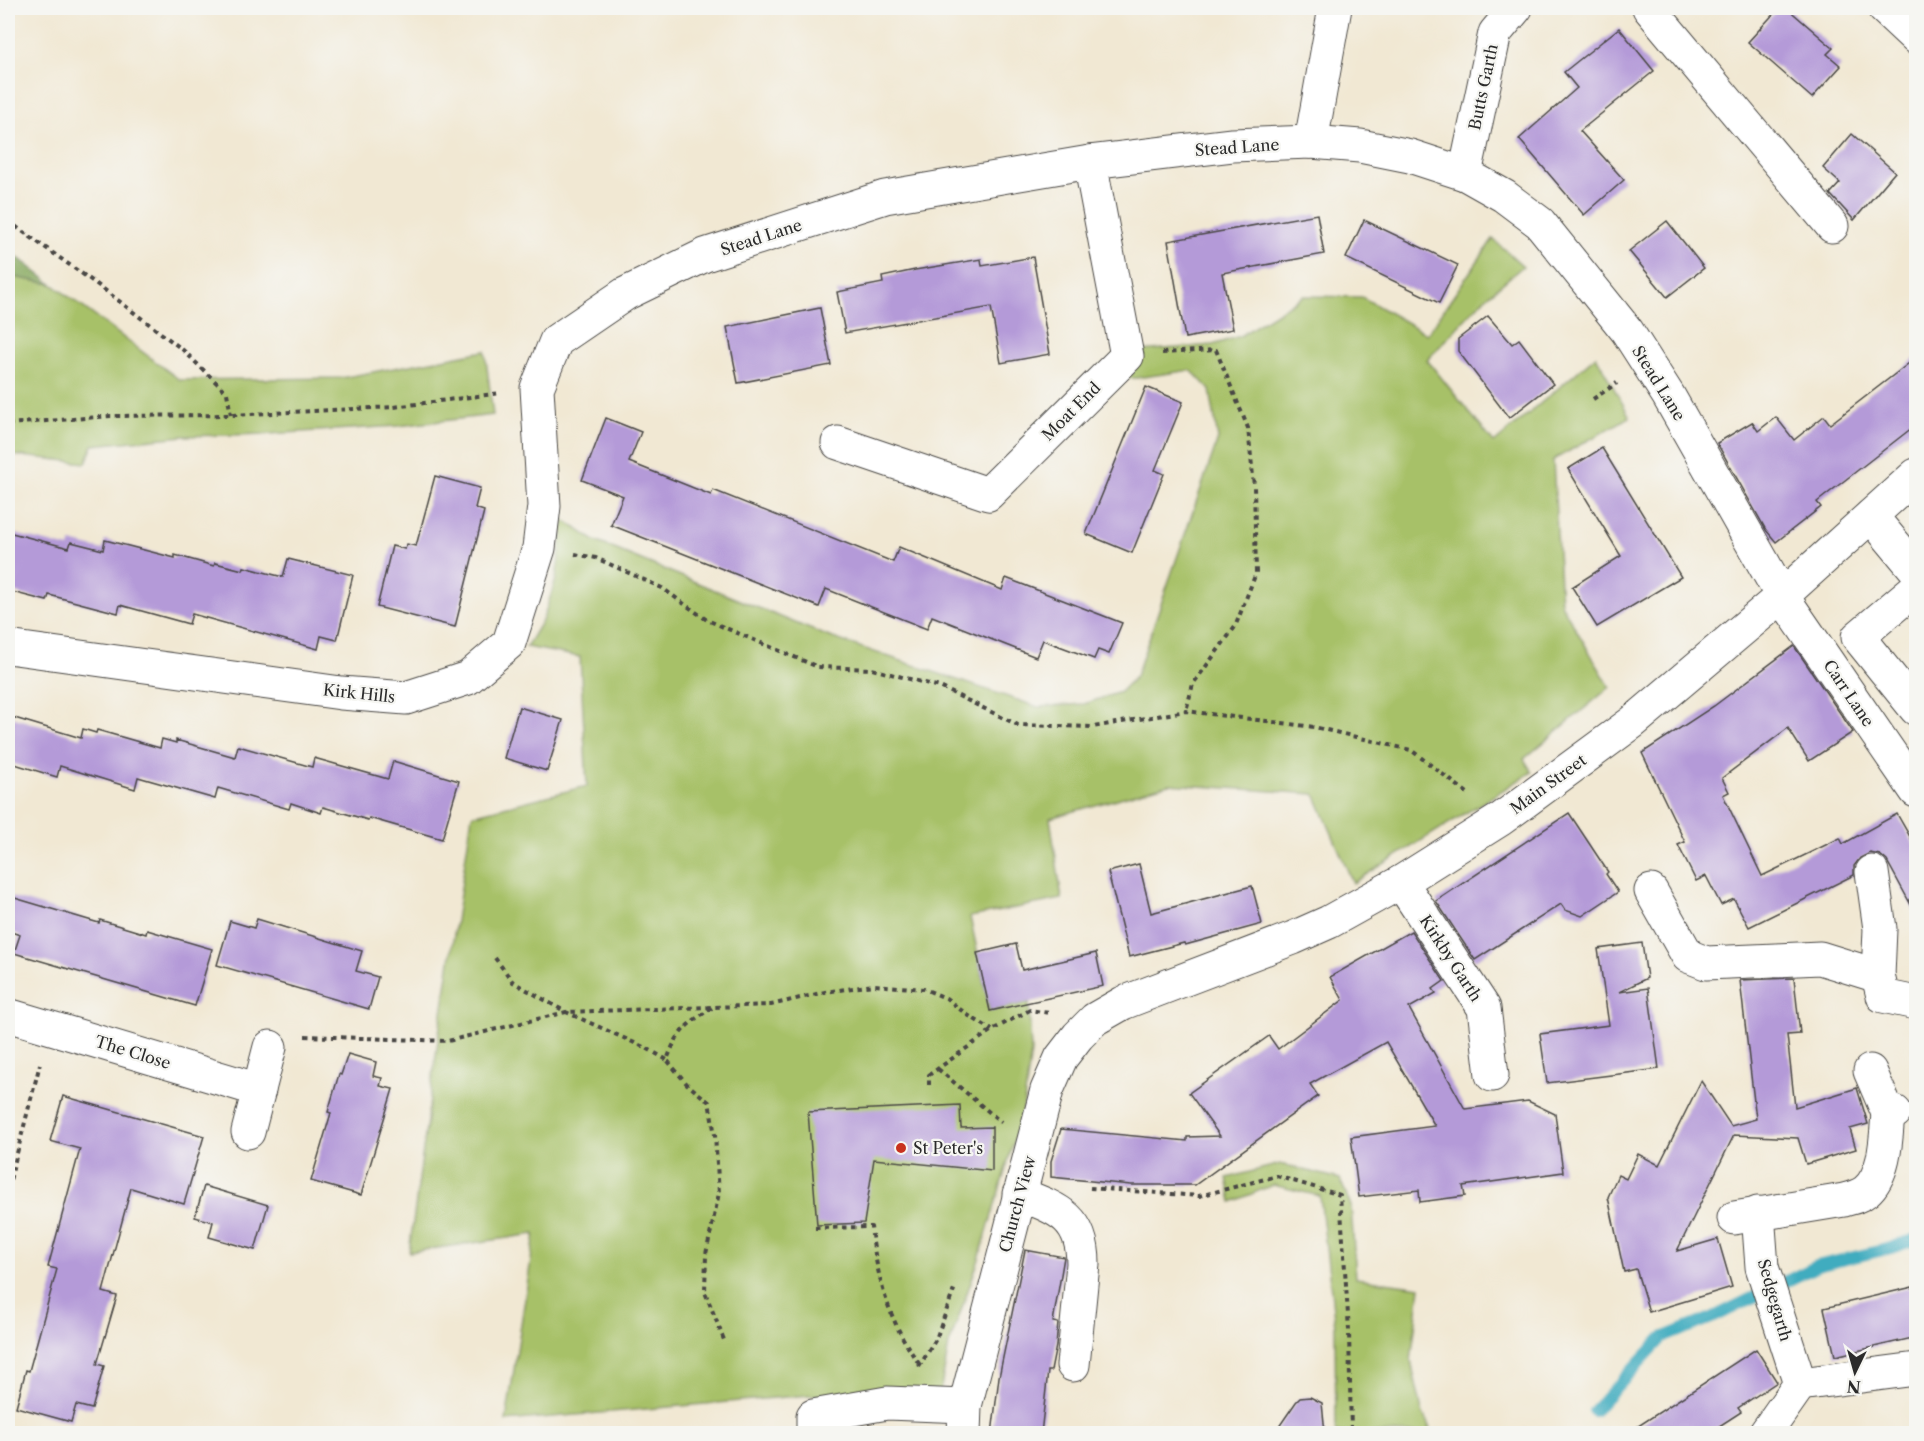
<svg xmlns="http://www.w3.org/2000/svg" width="1924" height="1441" font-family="'Libre Caslon Text',serif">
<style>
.green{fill:#a7c167;stroke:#697649;stroke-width:1.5}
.forest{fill:#85a75c;stroke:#586944;stroke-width:1.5}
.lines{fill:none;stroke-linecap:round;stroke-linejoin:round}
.stream{stroke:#40acbf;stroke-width:12}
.building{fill:#b49ad8}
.minor-casing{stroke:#494744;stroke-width:35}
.path{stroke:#494744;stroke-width:4;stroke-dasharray:4.5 4.5;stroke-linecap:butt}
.minor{stroke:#fff;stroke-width:33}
.poi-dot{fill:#c8321e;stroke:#f6f6f2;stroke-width:2}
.labels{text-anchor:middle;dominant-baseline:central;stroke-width:4.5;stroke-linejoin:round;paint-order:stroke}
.street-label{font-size:16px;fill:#2b2b2b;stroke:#f6f6f2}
.poi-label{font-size:16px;fill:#2b2b2b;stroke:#f6f6f2;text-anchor:start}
</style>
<rect width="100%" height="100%" fill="#f6f6f2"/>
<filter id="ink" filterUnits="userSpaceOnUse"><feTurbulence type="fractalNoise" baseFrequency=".0167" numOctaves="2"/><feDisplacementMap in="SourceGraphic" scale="12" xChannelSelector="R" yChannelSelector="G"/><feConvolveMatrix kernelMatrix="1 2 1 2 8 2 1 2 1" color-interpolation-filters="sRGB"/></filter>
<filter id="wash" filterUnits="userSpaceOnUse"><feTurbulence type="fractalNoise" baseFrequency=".008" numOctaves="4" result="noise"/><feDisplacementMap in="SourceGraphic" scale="24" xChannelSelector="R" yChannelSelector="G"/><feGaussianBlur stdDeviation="1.35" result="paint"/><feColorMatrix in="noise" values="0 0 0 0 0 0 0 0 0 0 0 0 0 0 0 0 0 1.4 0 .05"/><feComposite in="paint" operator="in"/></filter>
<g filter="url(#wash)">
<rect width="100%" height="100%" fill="#f1e8d3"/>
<g class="green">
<path d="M 1493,239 L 1523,266 L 1483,300 L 1427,360 L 1494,443 L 1596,356 L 1630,417 L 1553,460 L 1561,604 L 1610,687 L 1524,759 L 1532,772 L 1353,883 L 1315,794 L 1169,784 L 1050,818 L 1062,899 L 970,917 L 990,1011 L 1029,1002 L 1031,1052 L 1023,1110 L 979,1259 L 949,1345 L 939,1398 L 810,1395 L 506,1421 L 535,1234 L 409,1252 L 439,1033 L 472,815 L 587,786 L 580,657 L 526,647 L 543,619 L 556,579 L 564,520 L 595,541 L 827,636 L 1038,707 L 1084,704 L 1120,692 L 1136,676 L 1218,439 L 1210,390 L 1191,370 L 1136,378 L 1105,378 L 1127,352 L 1213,345 L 1240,336 L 1303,296 L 1362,297 L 1427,334 Z"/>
<path d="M 8,276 L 52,284 L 180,380 L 341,378 L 485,351 L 493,415 L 398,426 L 269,434 L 184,436 L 93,445 L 86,463 L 12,455 L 8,466 Z"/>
<path d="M 1280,1164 L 1340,1179 L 1351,1206 L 1356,1278 L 1420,1287 L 1411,1361 L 1422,1411 L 1432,1433 L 1336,1433 L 1335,1326 L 1320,1196 L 1273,1185 L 1232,1202 L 1227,1178 Z"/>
</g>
<path class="forest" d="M 8,250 L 52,284 L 8,276 Z"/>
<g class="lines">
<path class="stream" d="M 1594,1411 L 1662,1338 L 1714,1317 L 1817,1266 L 1891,1248 L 1916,1239"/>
</g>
<g id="blocks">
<g class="building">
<path d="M 1779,8 L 1787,8 L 1833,48 L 1827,54 L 1841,66 L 1812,98 L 1748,42 Z"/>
<path d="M 1619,28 L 1654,71 L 1580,131 L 1624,180 L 1584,215 L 1519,139 L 1577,88 L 1564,72 Z"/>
<path d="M 1852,134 L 1895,172 L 1854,220 L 1830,194 L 1840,183 L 1823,168 Z"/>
<path d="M 1317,214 L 1324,254 L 1222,273 L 1233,329 L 1185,338 L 1168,241 Z"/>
<path d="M 1364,220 L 1458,265 L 1439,303 L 1346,258 Z"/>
<path d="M 1667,221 L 1704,268 L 1667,297 L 1629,251 Z"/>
<path d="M 1033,257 L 1050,354 L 1001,363 L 991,307 L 845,333 L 837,292 L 883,283 L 882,277 L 915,270 L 981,259 L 982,266 Z"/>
<path d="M 820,308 L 831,365 L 738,383 L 727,327 Z"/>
<path d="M 1488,316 L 1512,344 L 1519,339 L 1553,384 L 1509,418 L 1458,351 L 1458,339 Z"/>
<path d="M 1917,357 L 1917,424 L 1817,502 L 1821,507 L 1776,542 L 1766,530 L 1717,443 L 1752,422 L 1758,431 L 1776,417 L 1794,440 L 1824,416 L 1830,424 Z"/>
<path d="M 1146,387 L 1183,402 L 1155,470 L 1164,474 L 1132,553 L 1086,534 Z"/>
<path d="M 606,418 L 641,432 L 629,462 L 711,495 L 713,490 L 893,562 L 899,547 L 1002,590 L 1006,578 L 1122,623 L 1109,654 L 1098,650 L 1094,659 L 1043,640 L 1036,657 L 932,616 L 927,629 L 826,589 L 819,607 L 611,525 L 623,496 L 582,480 Z"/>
<path d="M 1602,448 L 1681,577 L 1597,627 L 1572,587 L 1621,556 L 1568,469 Z"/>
<path d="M 435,476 L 480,488 L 475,508 L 484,511 L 455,627 L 377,607 L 392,546 L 405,549 L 407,544 L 416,546 Z"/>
<path d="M 8,532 L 69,548 L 71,542 L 103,550 L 105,540 L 175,558 L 175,555 L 214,566 L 215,563 L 243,570 L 244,567 L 283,577 L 288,559 L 353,575 L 337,640 L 321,636 L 318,649 L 192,614 L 189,624 L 120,605 L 118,613 L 49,595 L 47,601 L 8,591 Z"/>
<path d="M 1794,646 L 1853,732 L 1809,761 L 1788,728 L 1722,778 L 1729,792 L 1723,795 L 1762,876 L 1840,838 L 1843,844 L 1897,814 L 1917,849 L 1917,916 L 1887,861 L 1880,855 L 1870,853 L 1860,858 L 1854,866 L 1854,875 L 1749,927 L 1734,899 L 1721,905 L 1706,876 L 1696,881 L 1678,845 L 1685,842 L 1642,753 L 1714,706 Z"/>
<path d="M 519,707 L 563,720 L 547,771 L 504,758 Z"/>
<path d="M 8,716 L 81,738 L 83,729 L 96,733 L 97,730 L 160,748 L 162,739 L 176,743 L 176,740 L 235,757 L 238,746 L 312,767 L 314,758 L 388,779 L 393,761 L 459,781 L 442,839 L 369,818 L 368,820 L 323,807 L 321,813 L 291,803 L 289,809 L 218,788 L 215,799 L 138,777 L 135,789 L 60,766 L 57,777 L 8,762 Z"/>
<path d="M 1569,813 L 1608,872 L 1606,874 L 1618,892 L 1582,916 L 1565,910 L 1561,904 L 1475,960 L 1436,901 Z"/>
<path d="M 1139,864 L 1151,913 L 1252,886 L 1262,924 L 1185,945 L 1184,943 L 1129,957 L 1108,872 Z"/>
<path d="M 8,896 L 99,923 L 100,920 L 146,934 L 147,930 L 212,949 L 195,1006 L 14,953 L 20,935 L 8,931 Z"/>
<path d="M 257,919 L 362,951 L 356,971 L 378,977 L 369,1009 L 217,965 L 230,921 L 254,928 Z"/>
<path d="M 1411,931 L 1444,981 L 1433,989 L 1436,993 L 1409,1008 L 1465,1109 L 1528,1101 L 1555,1114 L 1563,1172 L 1463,1186 L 1465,1196 L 1420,1202 L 1419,1190 L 1359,1197 L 1351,1137 L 1435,1126 L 1386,1042 L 1310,1084 L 1318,1096 L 1195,1185 L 1131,1185 L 1051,1177 L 1051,1161 L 1061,1129 L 1187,1141 L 1187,1137 L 1220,1136 L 1189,1093 L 1269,1036 L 1278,1049 L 1343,1000 L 1330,977 Z"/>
<path d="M 1642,943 L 1647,978 L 1619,992 L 1648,988 L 1659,1069 L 1547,1083 L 1540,1034 L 1609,1025 L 1598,949 Z"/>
<path d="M 1016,944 L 1022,970 L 1096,953 L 1103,986 L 990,1011 L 977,953 Z"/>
<path d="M 1794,978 L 1800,1034 L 1787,1035 L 1795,1107 L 1857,1088 L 1868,1124 L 1850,1129 L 1856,1149 L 1806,1164 L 1798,1138 L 1734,1135 L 1677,1251 L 1718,1239 L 1732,1287 L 1649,1312 L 1636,1269 L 1624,1272 L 1608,1197 L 1618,1175 L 1626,1179 L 1638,1154 L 1659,1165 L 1701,1081 L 1731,1126 L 1756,1119 L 1740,980 Z"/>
<path d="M 348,1054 L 376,1062 L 373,1076 L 382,1078 L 380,1086 L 393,1089 L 361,1195 L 311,1181 L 331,1113 L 328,1112 L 339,1074 L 341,1075 Z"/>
<path d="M 63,1096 L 204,1136 L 184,1204 L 131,1188 L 103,1292 L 117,1296 L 97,1364 L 104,1366 L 92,1409 L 76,1405 L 71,1422 L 16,1407 L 26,1370 L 29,1371 L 57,1269 L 48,1267 L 80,1149 L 50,1141 Z"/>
<path d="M 960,1105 L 961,1128 L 992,1127 L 992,1171 L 874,1159 L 864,1223 L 817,1225 L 808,1112 Z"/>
<path d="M 204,1186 L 268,1205 L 255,1250 L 209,1237 L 213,1222 L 195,1217 Z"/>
<path d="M 1025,1250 L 1064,1257 L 1053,1322 L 1058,1323 L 1056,1346 L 1051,1371 L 1048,1371 L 1041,1434 L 992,1434 L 999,1377 Z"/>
<path d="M 1917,1286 L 1917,1337 L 1835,1356 L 1824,1308 Z"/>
<path d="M 1756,1349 L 1777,1382 L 1738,1408 L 1741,1412 L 1707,1434 L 1626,1434 Z"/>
<path d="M 1310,1397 L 1322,1403 L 1325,1434 L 1274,1434 L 1296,1402 L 1300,1398 Z"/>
</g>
</g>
</g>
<g filter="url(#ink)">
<use href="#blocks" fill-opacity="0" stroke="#494744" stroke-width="1.5"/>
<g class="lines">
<g class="minor-casing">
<g id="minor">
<path d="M 1649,8 L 1832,226"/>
<path d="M 1884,8 L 1916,38"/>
<path d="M 1311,142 L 1335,8"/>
<path d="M 1465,174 L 1495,33 L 1516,8"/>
<path d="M 838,443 L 988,494 L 1127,356 L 1090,162"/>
<path d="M 1871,516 L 1916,570"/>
<path d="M 1916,588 L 1858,637 L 1916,709"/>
<path d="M 8,647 L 341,693 L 406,698 L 468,678 L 509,643 L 539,548 L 544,506 L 537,388 L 556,341 L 625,294 L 705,255 L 885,197 L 1090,162 L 1232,145 L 1311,142 L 1360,146 L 1410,156 L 1465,174 L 1504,196 L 1540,223 L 1627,331 L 1668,395 L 1782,596 L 1916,791"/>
<path d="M 1401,882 L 1484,1008 L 1492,1075"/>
<path d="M 1651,891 L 1688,956 L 1706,963 L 1820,958 L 1878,976 L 1880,929 L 1872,872"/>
<path d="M 1878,976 L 1883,996 L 1916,1003"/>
<path d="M 8,1015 L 259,1090"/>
<path d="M 1870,1071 L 1888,1113 L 1895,1112"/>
<path d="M 248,1132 L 270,1047"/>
<path d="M 1019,1194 C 1058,1209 1083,1217 1083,1264 L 1073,1365"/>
<path d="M 1758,1213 L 1762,1267 L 1800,1384 L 1765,1434"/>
<path d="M 1734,1218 L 1844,1200 C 1852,1198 1860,1196 1866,1191 C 1886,1174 1886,1137 1888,1113"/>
<path d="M 1800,1384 L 1916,1369"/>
<path d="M 813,1434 L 813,1416 L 887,1403 L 965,1406"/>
<path d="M 964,1434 L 965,1406 L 1047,1090 L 1061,1058 L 1078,1036 L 1095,1019 L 1123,1003 L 1293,938 L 1329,922 L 1401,882 L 1501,819 L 1633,722 L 1782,596 L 1916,475"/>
</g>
</g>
<g class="path">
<path d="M 8,221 L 102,288 L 183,350 L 227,393 L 231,415"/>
<path d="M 1162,353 L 1216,350 L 1248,428 L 1254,486 L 1256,573 L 1235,627 L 1193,684 L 1186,711"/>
<path d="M 1593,399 L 1617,383"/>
<path d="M 8,424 L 111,416 L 231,415 L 394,407 L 501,393"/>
<path d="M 575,554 L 596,558 L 662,588 L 707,620 L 818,667 L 872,669 L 940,687 L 1018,725 L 1093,727 L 1186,711 L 1314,727 L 1411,750 L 1470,795"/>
<path d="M 495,958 L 513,982 L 566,1012 L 648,1049 L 667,1060"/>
<path d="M 712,1008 C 687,1024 678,1030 667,1060 L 687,1084 L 709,1102 L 715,1135 L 719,1193 L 706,1254 L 705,1292 L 724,1340"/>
<path d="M 305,1036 L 448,1041 L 566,1012 L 771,1005 L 825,992 L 874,985 L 924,989 L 946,998 L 966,1014 L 992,1030"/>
<path d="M 938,1069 L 1001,1122"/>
<path d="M 929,1085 L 929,1075 L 992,1030 L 1030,1010 L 1049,1013"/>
<path d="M 8,1188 L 40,1064"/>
<path d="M 1090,1188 L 1199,1196 L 1277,1176 L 1340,1195 L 1349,1330 L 1351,1434"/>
<path d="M 815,1228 L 871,1227 C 877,1278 889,1323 920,1365"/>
<path d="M 919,1367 L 936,1339 L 955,1287"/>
</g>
<use href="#minor" class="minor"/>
</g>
</g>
<circle class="poi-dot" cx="901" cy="1148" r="6"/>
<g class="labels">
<g class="street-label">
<text transform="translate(1483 87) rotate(-78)">Butts Garth</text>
<text transform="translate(1237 147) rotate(-4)">Stead Lane</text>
<text transform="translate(761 237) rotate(-18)">Stead Lane</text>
<text transform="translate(1659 383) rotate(58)">Stead Lane</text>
<text transform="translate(1071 411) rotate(-45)">Moat End</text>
<text transform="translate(359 693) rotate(6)">Kirk Hills</text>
<text transform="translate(1849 693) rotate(56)">Carr Lane</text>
<text transform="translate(1548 784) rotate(-36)">Main Street</text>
<text transform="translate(1451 958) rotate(57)">Kirkby Garth</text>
<text transform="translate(133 1052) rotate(17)">The Close</text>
<text transform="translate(1017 1204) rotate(-75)">Church View</text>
<text transform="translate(1775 1300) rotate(74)">Sedgegarth</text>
</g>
<g class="poi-label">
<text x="913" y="1148">St Peter's</text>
</g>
</g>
<rect width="1924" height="1441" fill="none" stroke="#f6f6f2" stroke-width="30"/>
<g transform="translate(1855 1372) rotate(185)" stroke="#f6f6f2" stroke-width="4.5" paint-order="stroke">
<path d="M0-4.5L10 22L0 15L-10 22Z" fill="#2b2b2b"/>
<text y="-9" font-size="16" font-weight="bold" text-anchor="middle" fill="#2b2b2b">N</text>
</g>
</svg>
